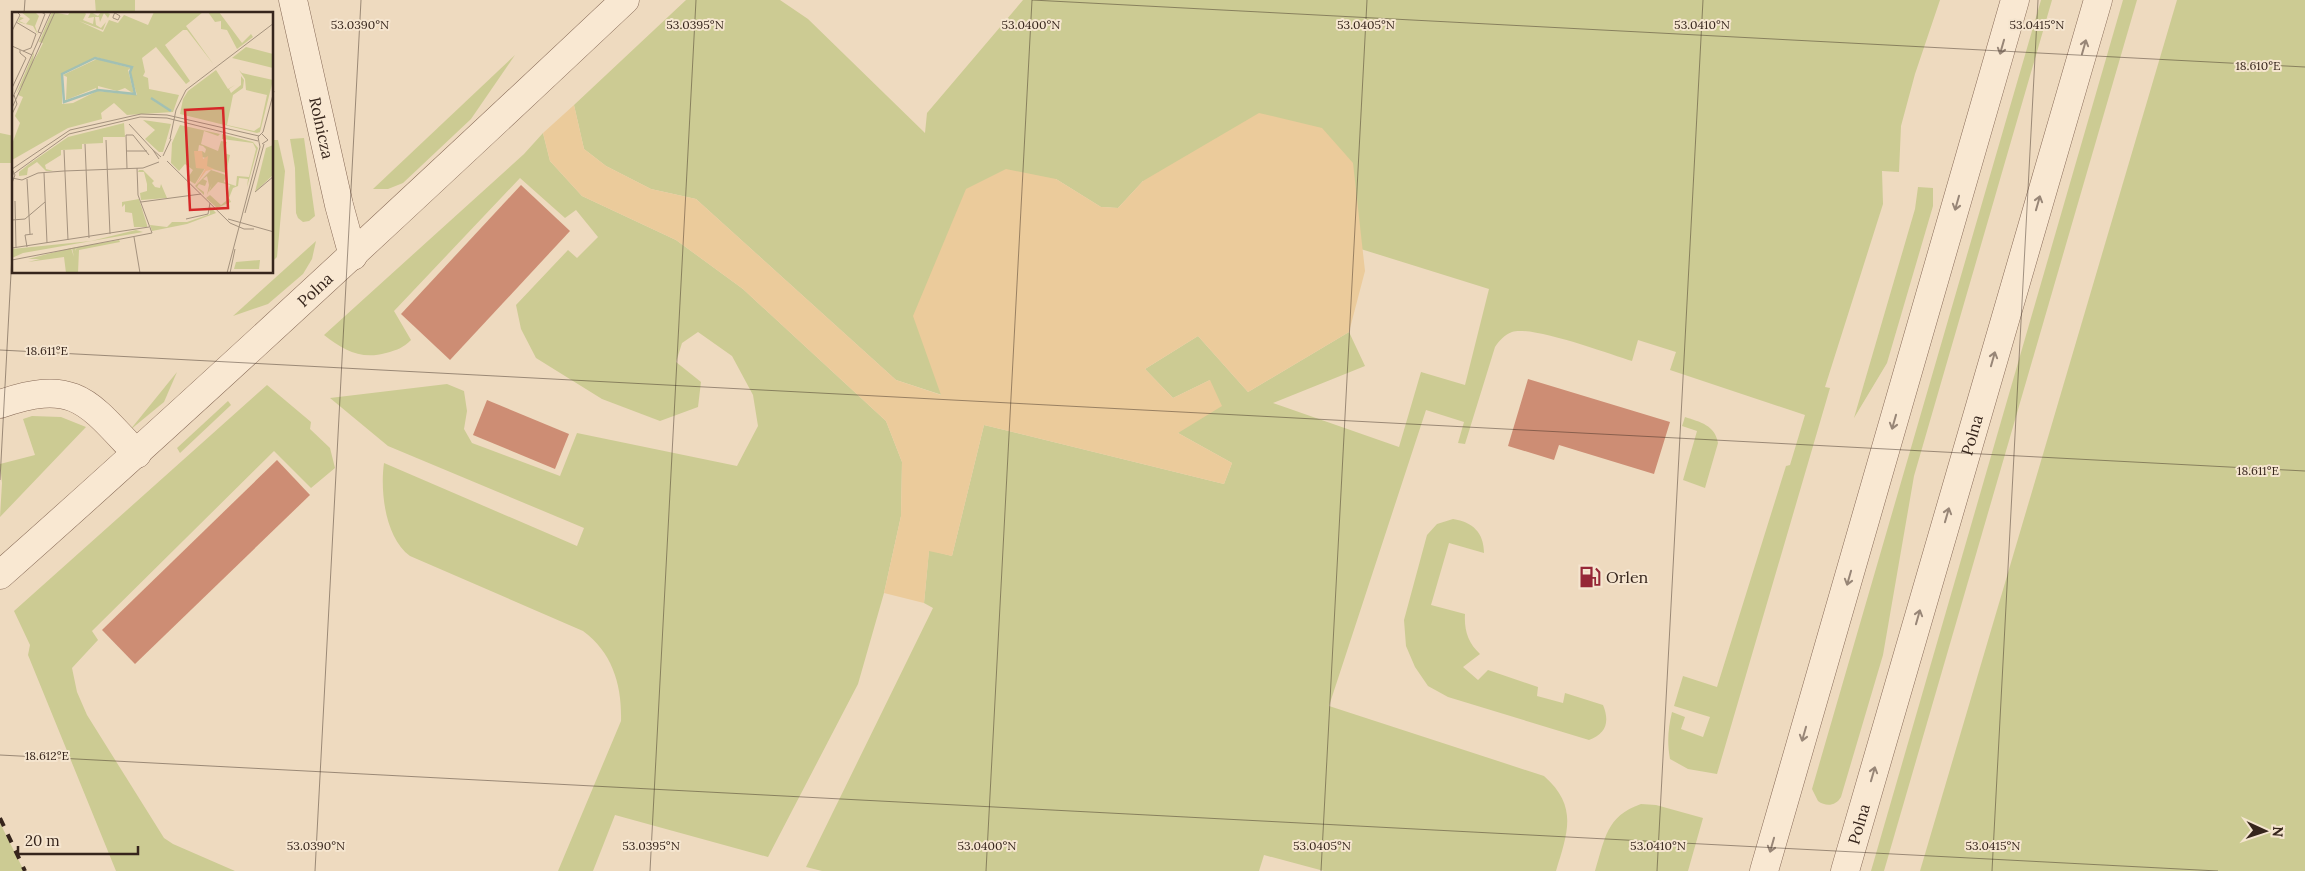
<svg xmlns="http://www.w3.org/2000/svg" width="2305" height="871" font-family="Lora,serif">
<style>
.green{fill:#cccb93}
.sand{fill:#ebcb9b}
.building{fill:#cd8d74}
.lines{fill:none;stroke-linecap:round;stroke-linejoin:round}
.minor-casing{stroke:#876a57;stroke-width:29}
.minor{stroke:#f9e8d2;stroke-width:28}
.rail{stroke:#36251c;stroke-width:4;stroke-dasharray:9 9;stroke-linecap:butt}
.oneway{stroke:#988677}
.ticks{fill:none;stroke:#36251c;stroke-width:1;stroke-opacity:0.45}
.labels{text-anchor:middle;dominant-baseline:central;stroke-width:4;stroke-linejoin:round;paint-order:stroke}
.street-label{font-size:16px;fill:#36251c;stroke:#f5e5cf}
.poi-label{font-size:16px;fill:#36251c;stroke:#f5e5cf;text-anchor:start}
.inset-river{fill:none;stroke:#a2c0b3;stroke-width:2.5}
.inset-road{fill:none;stroke:#a4927e;stroke-width:1}
.view{fill:#d62828;fill-opacity:0.15;stroke:#d62828;stroke-width:2.5}
.inset-edge{fill:none;stroke:#36251c;stroke-width:2.5}
.ticks-label{font-size:12px;text-anchor:middle;fill:#36251c;stroke:#f5e5cf;stroke-width:4;stroke-linejoin:round;paint-order:stroke}
</style>
<rect width="100%" height="100%" fill="#eedabf"/>
<g class="green">
<path d="M 95,0 L 135,0 L 135,14 L 96,14 Z"/>
<path d="M 686,0 L 780,0 L 808,19 L 925,133 L 927,113 L 1023,0 L 1940,0 L 1915,74 L 1901,126 L 1899,172 L 1882,171 L 1883,204 L 1825,387 L 1830,388 L 1717,774 L 1688,769 L 1670,759 C 1667,742 1668,729 1672,712 L 1685,717 L 1681,729 L 1703,737 L 1710,717 L 1674,706 L 1683,676 L 1717,687 L 1786,466 L 1790,465 L 1805,415 L 1670,370 L 1676,352 L 1638,340 L 1632,361 C 1609,354 1531,325 1512,332 C 1504,335 1499,341 1495,347 L 1465,444 L 1458,443 L 1464,422 L 1426,410 L 1329,706 L 1544,776 C 1578,806 1568,832 1556,871 L 1324,871 L 1264,855 L 1259,871 L 822,871 L 806,867 L 933,608 L 924,603 L 929,550 L 952,556 L 984,425 L 1224,484 L 1232,463 L 1178,433 L 1210,380 L 1173,398 L 1145,369 L 1198,336 L 1248,392 L 1349,332 L 1365,366 L 1273,403 L 1399,447 L 1421,372 L 1465,385 L 1489,289 L 1143,181 L 1118,208 L 1101,207 L 1056,179 L 942,395 L 896,380 L 696,199 L 651,189 L 606,166 L 584,149 L 574,105 Z"/>
<path d="M 2041,0 L 2052,0 L 1914,476 L 1883,655 L 1841,797 C 1836,806 1826,807 1818,801 L 1812,789 Z"/>
<path d="M 2123,0 L 2137,0 L 1884,871 L 1871,871 Z"/>
<path d="M 2177,0 L 2305,0 L 2305,871 L 1920,871 Z"/>
<path d="M 515,55 L 471,119 L 403,183 L 388,189 L 373,189 Z"/>
<path d="M 0,133 L 14,136 L 14,163 L 0,163 Z"/>
<path d="M 543,133 L 550,161 L 582,196 L 676,240 L 743,289 L 886,421 L 902,462 L 901,516 L 884,593 L 858,684 L 768,857 L 615,815 L 593,871 L 558,871 L 621,721 C 622,686 613,653 583,631 L 410,556 C 385,538 380,491 384,463 L 577,546 L 584,528 L 388,446 L 330,398 L 447,384 L 464,391 L 467,411 L 464,429 L 472,443 L 560,476 L 577,433 L 737,466 L 758,426 L 753,395 L 732,356 L 698,332 L 682,343 L 676,362 L 701,382 L 698,407 L 660,421 L 602,399 L 536,358 L 521,329 L 516,305 L 568,250 L 577,258 L 598,237 L 576,210 L 565,218 L 520,178 L 394,311 L 411,340 C 403,348 397,350 386,353 C 361,360 343,350 324,335 L 524,154 Z"/>
<path d="M 304,138 L 315,216 L 309,221 L 303,222 L 298,218 L 296,213 L 295,168 L 290,139 Z"/>
<path d="M 272,140 L 278,140 L 285,171 L 277,257 L 273,261 Z"/>
<path d="M 1918,187 L 1933,188 L 1933,206 L 1887,363 L 1854,418 L 1915,209 Z"/>
<path d="M 316,241 L 312,259 L 303,274 L 268,304 L 233,316 Z"/>
<path d="M 177,372 L 164,402 L 130,430 Z"/>
<path d="M 267,385 L 311,422 L 310,429 L 330,448 L 335,468 L 311,488 L 274,451 L 92,631 L 98,640 L 72,668 L 77,692 L 87,715 L 164,838 L 173,844 L 235,871 L 116,871 L 28,655 L 30,645 L 14,611 Z"/>
<path d="M 228,401 L 231,405 L 180,453 L 177,448 Z"/>
<path d="M 32,416 L 61,417 L 86,427 L 0,517 L 2,483 L 0,464 L 35,455 L 23,419 Z"/>
<path d="M 1685,417 C 1700,422 1715,425 1718,443 L 1705,488 L 1683,480 L 1697,431 L 1682,426 Z"/>
<path d="M 1453,519 C 1473,522 1484,533 1484,553 L 1449,543 L 1431,605 L 1465,614 C 1464,630 1468,643 1480,654 L 1463,667 L 1478,680 L 1488,670 L 1538,687 L 1537,696 L 1563,703 L 1565,693 L 1603,705 C 1610,722 1606,734 1589,740 L 1448,697 L 1428,686 L 1415,667 L 1406,646 L 1404,620 L 1427,535 L 1437,524 Z"/>
<path d="M 1641,804 L 1656,805 L 1703,818 L 1688,871 L 1595,871 C 1605,839 1606,816 1641,804 Z"/>
<path d="M 0,823 L 24,871 L 0,871 Z"/>
</g>
<path class="sand" d="M 574,105 L 584,149 L 606,166 L 651,189 L 696,199 L 896,380 L 941,395 L 913,316 L 966,189 L 1006,169 L 1056,179 L 1101,207 L 1118,208 L 1143,181 L 1259,113 L 1322,128 L 1353,163 L 1365,271 L 1349,332 L 1248,392 L 1198,336 L 1145,369 L 1173,398 L 1210,380 L 1222,406 L 1178,433 L 1232,463 L 1224,484 L 984,425 L 952,556 L 929,551 L 924,603 L 884,593 L 901,516 L 902,462 L 886,421 L 743,289 L 676,240 L 582,196 L 550,161 L 543,133 Z"/>
<g class="building">
<path d="M 521,185 L 570,231 L 450,360 L 401,314 Z"/>
<path d="M 1528,379 L 1670,422 L 1654,474 L 1559,445 L 1554,460 L 1508,446 Z"/>
<path d="M 487,400 L 569,434 L 555,469 L 473,435 Z"/>
<path d="M 277,460 L 310,495 L 135,664 L 102,630 Z"/>
</g>
<g class="lines">
<g class="minor-casing">
<g id="minor">
<path id="s1" d="M 293,0 L 339,205 L 353,256"/>
<path d="M 0,404 C 75,378 88,402 137,454"/>
<path id="s2" d="M 0,575 C 212,387 419,194 625,0"/>
<path d="M 1764,871 L 2015,0"/>
<path id="s3" d="M 1845,871 L 2098,0"/>
</g>
</g>
<use href="#minor" class="minor"/>
<path class="rail" d="M 0,818 L 25,871"/>
</g>
<defs><path id="oneway-shaft" d="M-6 0H5M1.5-3L5.5 0L1.5 3" fill="none" stroke-width="1.6" stroke-linecap="round" stroke-linejoin="round" transform="scale(1.25)"/></defs>
<g class="oneway">
<use href="#oneway-shaft" transform="translate(2002 47) rotate(106)"/>
<use href="#oneway-shaft" transform="translate(2084 47) rotate(-74)"/>
<use href="#oneway-shaft" transform="translate(1957 203) rotate(106)"/>
<use href="#oneway-shaft" transform="translate(2038 203) rotate(-74)"/>
<use href="#oneway-shaft" transform="translate(1993 359) rotate(-74)"/>
<use href="#oneway-shaft" transform="translate(1894 422) rotate(106)"/>
<use href="#oneway-shaft" transform="translate(1947 515) rotate(-74)"/>
<use href="#oneway-shaft" transform="translate(1849 578) rotate(106)"/>
<use href="#oneway-shaft" transform="translate(1918 617) rotate(-74)"/>
<use href="#oneway-shaft" transform="translate(1804 734) rotate(106)"/>
<use href="#oneway-shaft" transform="translate(1873 774) rotate(-74)"/>
<use href="#oneway-shaft" transform="translate(1772 845) rotate(106)"/>
</g>
<path class="ticks" d="M 1032,0 L 2305,67M 24,14 L 25,0M 0,350 L 2305,471M 0,480 L 14,217M 0,755 L 2218,871M 315,871 L 361,0M 650,871 L 696,0M 986,871 L 1032,0M 1321,871 L 1367,0M 1657,871 L 1703,0M 1992,871 L 2038,0"/>
<defs>
<g id="fuel-bare" transform="scale(1.725)"><path d="M-5.5-6h7V0h2V4h1.3V-2.5L3-4.5l.8-.8L6-3V5H2.5V1h-1V6h-7ZM-4.2-4.7v3.2H.2V-4.7Z" fill="#962737" stroke="#f5e5cf" stroke-width="2.5" paint-order="stroke"/></g>
</defs>
<g fill-rule="evenodd">
<use href="#fuel-bare" x="1590" y="577"/>
</g>
<g class="labels">
<g class="street-label">
<text stroke="none"><textPath href="#s1" startOffset="131">Rolnicza</textPath></text>
<text stroke="none"><textPath href="#s2" startOffset="425">Polna</textPath></text>
<text stroke="none"><textPath href="#s3" startOffset="454">Polna</textPath></text>
<text stroke="none"><textPath href="#s3" startOffset="49">Polna</textPath></text>
</g>
<g class="poi-label">
<text x="1606" y="577">Orlen</text>
</g>
</g>
<g transform="translate(12 12)">
<rect width="261" height="261" fill="#eedabf"/>
<path d="M 9,0 L 23,0 L 27,4 L 23,14 L 26,23 L 21,14 L 6,10 L 8,5 L 12,6 L 7,9 L 14,12 L 18,7 ZM 40,0 L 56,3 L 58,0 L 72,0 L 74,2 L 71,8 L 81,12 L 82,5 L 76,6 L 79,0 L 86,4 L 89,0 L 94,0 L 98,2 L 96,6 L 92,1 L 88,10 L 87,5 L 83,5 L 84,13 L 89,16 L 94,10 L 91,18 L 67,9 L 91,20 L 97,8 L 106,11 L 112,3 L 136,13 L 142,0 L 191,0 L 174,14 L 202,53 L 175,18 L 171,18 L 153,33 L 178,69 L 174,72 L 144,35 L 130,46 L 133,60 L 131,64 L 136,66 L 137,77 L 167,83 L 161,100 L 115,103 L 102,91 L 89,101 L 90,107 L 56,116 L 0,148 L 0,132 L 8,111 L 3,104 L 11,85 L 6,83 L 10,73 L 4,82 L 22,40 L 21,50 L 26,41 L 31,31 L 27,30 ZM 84,45 L 120,56 L 118,60 L 125,83 L 86,79 L 86,74 L 105,79 L 113,76 L 122,82 L 116,58 L 119,56 L 85,47 L 51,63 L 55,65 L 54,88 L 84,76 L 85,79 L 61,91 L 50,92 L 50,62 ZM 196,0 L 207,0 L 230,31 L 239,22 L 241,25 L 225,37 L 215,18 L 209,17 L 209,9 L 203,10 ZM 234,35 L 261,42 L 261,56 L 220,46 ZM 204,58 L 216,77 L 223,73 L 217,77 L 219,81 L 229,73 L 229,64 L 232,68 L 231,76 L 221,83 L 215,113 L 242,119 L 248,115 L 255,83 L 234,78 L 233,67 L 227,58 L 230,61 L 261,68 L 248,120 L 245,121 L 168,102 L 171,87 L 176,79 ZM 131,108 L 159,112 L 151,140 L 147,140 L 133,127 L 143,118 ZM 112,111 L 113,125 L 91,125 L 91,131 L 70,132 L 70,137 L 49,138 L 49,143 L 33,153 L 34,157 L 41,159 L 34,159 L 25,150 L 16,156 L 15,163 L 7,164 L 7,160 L 17,152 L 56,125 ZM 168,113 L 208,122 L 206,124 L 192,119 L 189,132 L 206,139 L 209,129 L 215,130 L 212,141 L 218,143 L 214,161 L 194,155 L 194,146 L 190,145 L 190,139 L 193,141 L 194,137 L 191,134 L 187,133 L 184,152 L 193,156 L 183,172 L 175,167 L 181,158 L 173,152 L 167,159 L 159,151 L 160,131 ZM 210,122 L 241,130 L 246,136 L 235,175 L 236,167 L 227,166 L 226,174 L 221,176 L 217,186 L 219,190 L 205,196 L 194,186 L 198,183 L 209,193 L 214,189 L 218,173 L 206,170 L 197,180 L 200,172 L 195,183 L 197,173 L 195,164 L 191,167 L 195,169 L 193,174 L 187,172 L 185,175 L 192,180 L 192,183 L 183,174 L 199,158 L 214,163 L 212,170 L 224,174 L 225,164 L 237,165 L 244,137 L 241,131 L 210,127 ZM 261,133 L 261,163 L 243,180 L 254,136 ZM 127,158 L 131,158 L 142,169 L 140,171 L 143,175 L 148,176 L 149,172 L 155,186 L 129,188 L 128,181 L 135,179 L 135,172 L 132,160 L 126,160 ZM 127,187 L 135,213 L 135,215 L 122,215 L 120,201 L 113,200 L 113,192 L 110,195 L 110,190 ZM 197,193 L 204,201 L 175,212 L 140,219 L 138,213 L 155,215 L 160,210 L 175,210 L 198,202 ZM 124,218 L 131,220 L 11,241 L 0,246 L 0,237 L 79,229 ZM 107,228 L 108,230 L 67,238 L 66,261 L 54,261 L 52,245 L 16,250 L 28,247 L 16,247 L 59,236 L 62,245 L 60,236 L 64,235 L 63,239 L 65,235 ZM 248,248 L 247,257 L 222,257 L 224,250 Z" fill="#cccb93" fill-rule="evenodd"/>
<path d="M 182,139 L 190,139 L 191,147 L 196,144 L 195,154 L 202,157 L 194,159 L 183,174 L 193,157 L 184,156 Z" fill="#ebcb9b"/>
<path class="inset-river" d="M 83,46 L 120,55 L 118,60 L 123,82 L 86,78 L 52,90 L 50,62 ZM 139,86 L 159,99"/>
<path class="inset-road" d="M 29,0 L 33,2 L 26,20 L 29,21M 103,1 L 108,4 L 106,8 L 101,6 L 101,5 L 103,0M 4,10 L 24,22 L 19,36 L 11,39M 0,19 L 8,3 L 5,0M 0,34 L 20,43M 0,76 L 14,46 L 8,41 L 8,38M 0,87 L 39,0M 0,96 L 43,0M 0,102 L 5,92 L 2,83M 117,112 L 141,138M 158,127 L 164,98 L 174,78 L 262,11M 94,128 L 98,222M 73,132 L 77,226M 250,132 L 256,128 L 250,122M 52,138 L 56,228M 114,139 L 135,139M 151,144 L 159,127M 147,147 L 141,138 L 149,145M 155,149 L 218,211 L 232,217 L 242,217M 0,157 L 58,118 L 129,102 L 155,103 L 247,124M 0,157 L 3,163 L 0,171M 115,157 L 114,123 L 121,123 L 137,143M 32,161 L 35,231M 0,163 L 57,122 L 128,105 L 155,106 L 246,129M 0,166 L 10,168 L 26,161 L 52,159 L 131,156 L 147,150M 15,167 L 18,222M 243,180 L 262,164M 3,189 L 4,236M 129,190 L 189,182M 233,201 L 252,132M 174,207 L 196,202 L 198,191M 216,207 L 262,220M 0,208 L 13,207 L 33,190M 122,225 L 128,261M 15,235 L 13,223 L 21,222M 0,236 L 137,215M 0,248 L 140,221 L 126,183 L 125,156M 215,261 L 248,135 L 246,125 L 251,120 L 262,79M 218,261 L 223,237"/>
<path class="view" d="M 211,96 L 216,196 L 178,198 L 173,98 Z"/>
<rect width="261" height="261" class="inset-edge"/>
</g>
<g class="ticks-label">
<text x="360" y="29">53.0390°N</text>
<text x="695" y="29">53.0395°N</text>
<text x="1031" y="29">53.0400°N</text>
<text x="1366" y="29">53.0405°N</text>
<text x="1702" y="29">53.0410°N</text>
<text x="2037" y="29">53.0415°N</text>
<text x="2258" y="70">18.610°E</text>
<text x="47" y="355">18.611°E</text>
<text x="2258" y="475">18.611°E</text>
<text x="47" y="760">18.612°E</text>
<text x="316" y="850">53.0390°N</text>
<text x="651" y="850">53.0395°N</text>
<text x="987" y="850">53.0400°N</text>
<text x="1322" y="850">53.0405°N</text>
<text x="1658" y="850">53.0410°N</text>
<text x="1993" y="850">53.0415°N</text>
</g>
<g transform="translate(2265 831) rotate(93)" stroke="#f5e5cf" stroke-width="4" paint-order="stroke">
<path d="M0-4L9 19L0 12L-9 19Z" fill="#36251c"/>
<text y="-8" font-size="14" font-weight="bold" text-anchor="middle" fill="#36251c">N</text>
</g>
<path d="M18 846v8h120v-8" fill="none" stroke="#36251c" stroke-width="2.5"/>
<text x="25" y="846" font-size="15" fill="#36251c" stroke="#f5e5cf" stroke-width="4" paint-order="stroke">20 m</text>
</svg>
